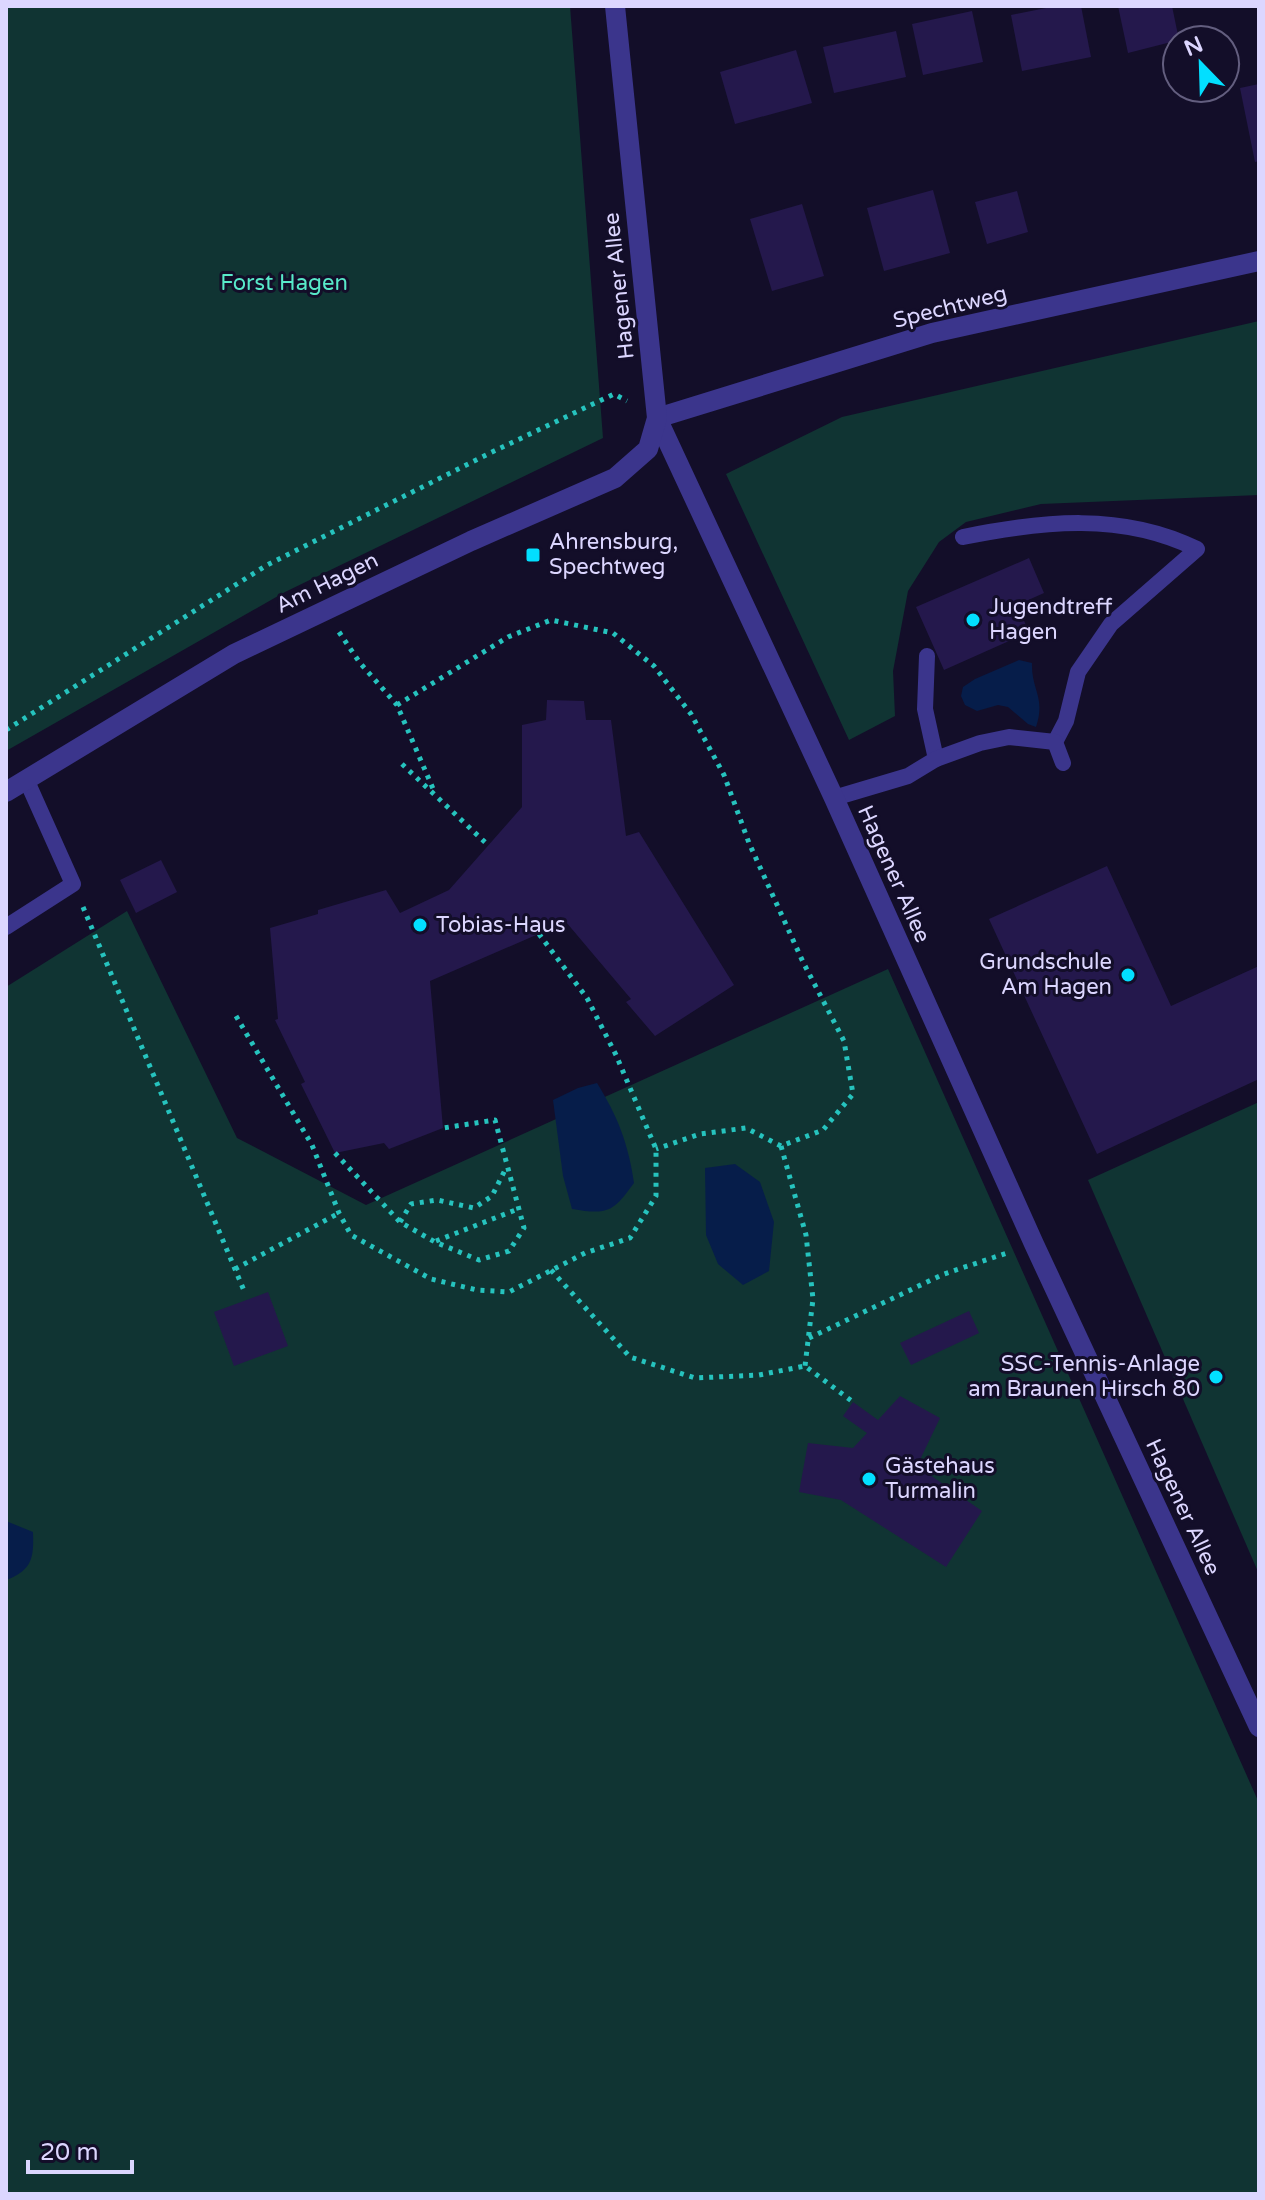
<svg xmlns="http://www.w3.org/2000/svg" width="1265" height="2200" font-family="'Varela Round',sans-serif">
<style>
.green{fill:#103433}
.water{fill:#061d4a}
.building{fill:#24184c}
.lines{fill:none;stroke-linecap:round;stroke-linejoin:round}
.path{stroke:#26c3be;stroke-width:5;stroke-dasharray:4 6;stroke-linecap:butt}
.service{stroke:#3b358c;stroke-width:16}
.minor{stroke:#3b358c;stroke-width:20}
.tertiary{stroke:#3b358c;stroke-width:20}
.poi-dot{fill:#02dfff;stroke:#130e29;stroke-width:3}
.labels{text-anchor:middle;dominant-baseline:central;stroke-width:6;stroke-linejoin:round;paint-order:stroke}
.park-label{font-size:22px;fill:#58e9c9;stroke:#130e29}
.street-label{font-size:22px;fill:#dcd6ff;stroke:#130e29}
.poi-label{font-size:22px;fill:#dcd6ff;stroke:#130e29;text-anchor:start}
</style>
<rect width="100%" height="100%" fill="#130e29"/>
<g class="green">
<path d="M 6,6 L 570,6 L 603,438 L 285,592 L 6,751 Z"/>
<path d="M 1259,321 L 1259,495 L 1041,504 L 966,522 L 939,542 L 908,591 L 893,671 L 895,716 L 849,740 L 726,474 L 842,417 Z"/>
<path d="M 127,911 L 237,1138 L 366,1205 L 888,969 L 1259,1803 L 1259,2194 L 6,2194 L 6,987 Z"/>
<path d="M 1259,1102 L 1259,1574 L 1088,1180 Z"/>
</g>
<g class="water">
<path d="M 1019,660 L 1032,663 C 1031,690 1046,697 1036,727 L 1028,724 L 1008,707 L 998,705 L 977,711 L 965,705 L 961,696 L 963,687 L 975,679 Z"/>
<path d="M 597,1083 C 618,1117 628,1143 634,1183 C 613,1212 608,1215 572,1209 L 563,1176 L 553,1100 L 578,1088 Z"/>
<path d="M 735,1164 L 760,1182 L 774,1222 L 769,1271 L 743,1285 L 718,1264 L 706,1235 L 705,1168 Z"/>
<path d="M 6,1521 L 33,1532 C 34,1558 32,1570 6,1580 Z"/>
</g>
<g class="building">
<path d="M 1056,6 L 1081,6 L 1091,57 L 1022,71 L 1011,15 Z"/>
<path d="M 1118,6 L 1172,6 L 1179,40 L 1128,53 Z"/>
<path d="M 972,11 L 983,62 L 923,75 L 912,24 Z"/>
<path d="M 896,31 L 906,77 L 834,93 L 823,47 Z"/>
<path d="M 796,50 L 812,103 L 735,124 L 720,72 Z"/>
<path d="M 1259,84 L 1259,161 L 1255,162 L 1240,88 Z"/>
<path d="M 933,190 L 950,253 L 884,271 L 867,208 Z"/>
<path d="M 1017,191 L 1028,232 L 987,244 L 975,202 Z"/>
<path d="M 802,204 L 824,276 L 772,291 L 750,219 Z"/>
<path d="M 1029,558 L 1044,593 L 1017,605 L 1029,632 L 944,670 L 916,607 Z"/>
<path d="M 547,700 L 584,701 L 586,720 L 611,720 L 626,836 L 639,832 L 734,985 L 655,1036 L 626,1002 L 631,999 L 566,922 L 430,981 L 443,1128 L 389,1149 L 384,1143 L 335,1153 L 301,1084 L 305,1082 L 275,1020 L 278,1019 L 270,928 L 318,914 L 318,910 L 386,890 L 400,913 L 449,890 L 522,807 L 522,725 L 546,720 Z"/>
<path d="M 161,860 L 177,892 L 136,913 L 120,880 Z"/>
<path d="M 1107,866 L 1171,1006 L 1259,966 L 1259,1079 L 1097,1154 L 989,919 Z"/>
<path d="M 268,1292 L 288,1346 L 234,1366 L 214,1312 Z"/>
<path d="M 969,1311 L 979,1333 L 911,1365 L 900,1343 Z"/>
<path d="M 900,1396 L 940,1418 L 917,1466 L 982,1511 L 946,1567 L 841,1500 L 799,1492 L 808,1443 L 853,1448 L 867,1433 L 843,1416 L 853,1402 L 878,1420 Z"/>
</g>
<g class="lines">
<g class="path">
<path d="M 339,632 L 360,663 L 397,705 L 434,791"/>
<path d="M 397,705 L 508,637 L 551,620 L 613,633 L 654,666 L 691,714 L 724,775 L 749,843 L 803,962 L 844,1041 L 853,1094 L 823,1130 L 781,1146 L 746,1128 L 700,1134 L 656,1149"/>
<path d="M 6,730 L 267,565 L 490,453 L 614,394 L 627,401"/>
<path d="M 402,764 L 489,846"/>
<path d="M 83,907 L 245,1293"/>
<path d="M 236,1016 L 312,1145 L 339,1213 L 351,1235 L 431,1279 L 477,1290 L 509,1292 L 585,1253 L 630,1238 L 656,1196 L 656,1149 L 616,1055 L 587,998 L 539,934"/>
<path d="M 781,1146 L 806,1235 L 813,1299 L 805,1366"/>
<path d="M 335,1153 L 400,1222 L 435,1242 L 479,1260 L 509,1251 L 524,1228 L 495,1120 L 443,1128"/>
<path d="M 400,1222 L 411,1204 L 437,1200 L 474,1208 L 492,1196 L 506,1168"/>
<path d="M 436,1241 L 518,1209"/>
<path d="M 235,1269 L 339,1213"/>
<path d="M 551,1270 L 630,1357 L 695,1378 L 759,1375 L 805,1366 L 853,1402"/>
<path d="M 809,1338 L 944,1274 L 1010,1252"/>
</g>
<g class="service">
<path d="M 963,537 C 1042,521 1122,512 1197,549 L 1111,624 L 1078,672 L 1066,721 L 1055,742"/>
<path d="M 927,656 L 925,709 L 936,759"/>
<path d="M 834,798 L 908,776 L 936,759 L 980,743 L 1009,737 L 1055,742 L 1063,763"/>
<path d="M 6,927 L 73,884 L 26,779"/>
</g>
<path class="minor" d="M 1259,261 L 932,333 L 657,418 L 834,798 L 1034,1244 L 1259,1727"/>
<path class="tertiary" d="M 6,792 L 234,654 L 471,541 L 615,478 L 648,449 L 657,418 L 615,6"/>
</g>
<g class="poi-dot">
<rect x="525" y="547" width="16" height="16" rx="4"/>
<circle cx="973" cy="620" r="8"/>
<circle cx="420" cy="925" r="8"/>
<circle cx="1128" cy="975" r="8"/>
<circle cx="1216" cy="1377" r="8"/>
<circle cx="869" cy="1479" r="8"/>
</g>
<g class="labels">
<g class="park-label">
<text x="284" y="283">Forst Hagen</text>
</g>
<g class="street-label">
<text transform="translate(619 286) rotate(-96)">Hagener Allee</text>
<text transform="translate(950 307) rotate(-14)">Spechtweg</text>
<text transform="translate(327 583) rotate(-26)">Am Hagen</text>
<text transform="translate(894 874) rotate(66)">Hagener Allee</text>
<text transform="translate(1183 1507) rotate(65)">Hagener Allee</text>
</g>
<g class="poi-label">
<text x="549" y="542">Ahrensburg,<tspan x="549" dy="25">Spechtweg</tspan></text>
<text x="989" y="607">Jugendtreff<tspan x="989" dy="25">Hagen</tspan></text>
<text x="436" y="925">Tobias-Haus</text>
<text x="1112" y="962" text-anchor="end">Grundschule<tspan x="1112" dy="25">Am Hagen</tspan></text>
<text x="1200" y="1364" text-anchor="end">SSC-Tennis-Anlage<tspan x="1200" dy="25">am Braunen Hirsch 80</tspan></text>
<text x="885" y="1466">Gästehaus<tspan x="885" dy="25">Turmalin</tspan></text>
</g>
</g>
<rect width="1265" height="2200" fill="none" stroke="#dcd6ff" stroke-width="16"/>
<g transform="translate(1201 64) rotate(337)"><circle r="38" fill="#130e29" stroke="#635e7f" stroke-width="2"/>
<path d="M0-6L14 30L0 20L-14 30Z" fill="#02dfff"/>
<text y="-12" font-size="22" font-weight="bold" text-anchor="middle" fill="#dcd6ff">N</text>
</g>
<path d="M28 2160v12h104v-12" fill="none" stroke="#dcd6ff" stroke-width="4"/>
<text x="40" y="2160" font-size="24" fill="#dcd6ff" stroke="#130e29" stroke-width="6" paint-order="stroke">20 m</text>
</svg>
